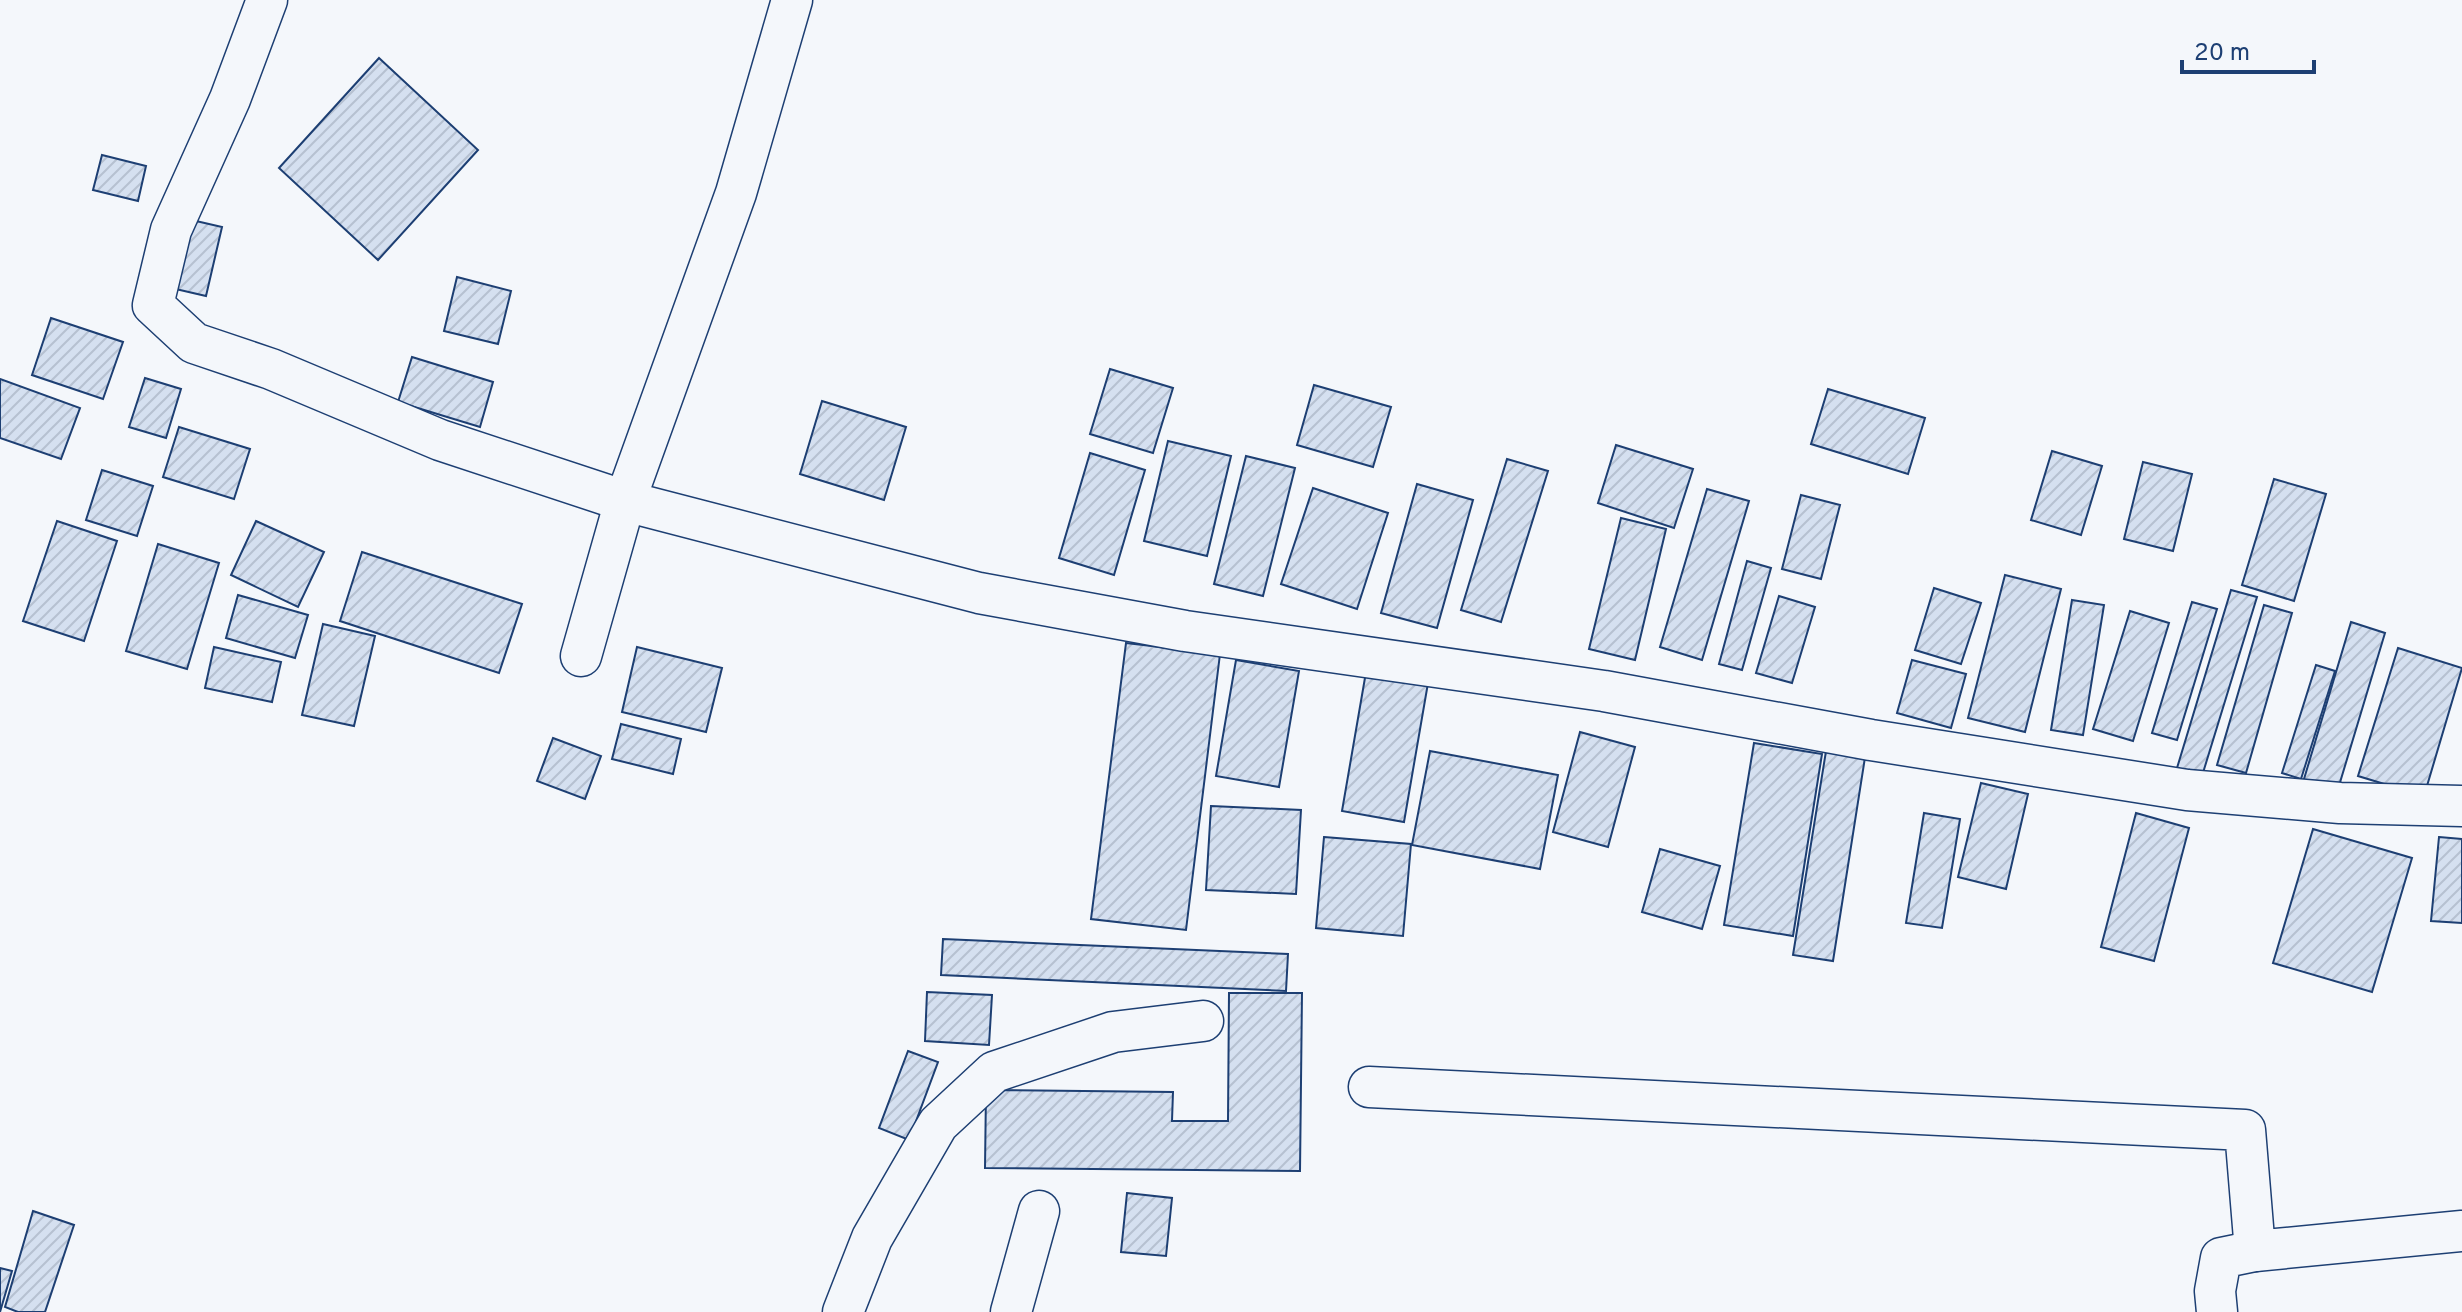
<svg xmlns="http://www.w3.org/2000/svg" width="2462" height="1312" font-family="Overpass,sans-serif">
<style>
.building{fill:url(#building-hatch);stroke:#1d3f73;stroke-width:2}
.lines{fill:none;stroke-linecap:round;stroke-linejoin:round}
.street-casing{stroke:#1d3f73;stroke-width:43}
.street{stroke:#f4f7fb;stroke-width:40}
</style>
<defs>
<pattern id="building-hatch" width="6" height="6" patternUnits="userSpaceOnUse" patternTransform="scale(2)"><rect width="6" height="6" fill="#d5e0f0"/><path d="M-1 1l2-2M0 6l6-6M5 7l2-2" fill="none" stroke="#b6c1d1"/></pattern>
</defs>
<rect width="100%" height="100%" fill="#f4f7fb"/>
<g class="building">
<path d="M 379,58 L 478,150 L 378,260 L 279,168 Z"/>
<path d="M 102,155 L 146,166 L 138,201 L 93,190 Z"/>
<path d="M 183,218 L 222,227 L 206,296 L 167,287 Z"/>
<path d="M 457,277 L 511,291 L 498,344 L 444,331 Z"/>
<path d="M 51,318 L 123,342 L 103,399 L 32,375 Z"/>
<path d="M 412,357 L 493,382 L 480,427 L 398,402 Z"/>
<path d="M 1110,369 L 1173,388 L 1153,453 L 1090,434 Z"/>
<path d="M 145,378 L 181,389 L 166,438 L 129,427 Z"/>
<path d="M 0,379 L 80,408 L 61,459 L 0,438 Z"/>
<path d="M 1314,385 L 1391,407 L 1373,467 L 1297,445 Z"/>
<path d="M 1828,389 L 1925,418 L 1908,474 L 1811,444 Z"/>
<path d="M 822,401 L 906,427 L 884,500 L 800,474 Z"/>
<path d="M 179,427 L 250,449 L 234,499 L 163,477 Z"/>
<path d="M 1168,441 L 1231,456 L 1207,556 L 1144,541 Z"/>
<path d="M 1616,445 L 1693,469 L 1674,528 L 1598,503 Z"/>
<path d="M 2052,451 L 2102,466 L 2081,535 L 2031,520 Z"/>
<path d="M 1090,453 L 1145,470 L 1114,575 L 1059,558 Z"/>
<path d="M 1246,456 L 1295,468 L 1263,596 L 1214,584 Z"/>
<path d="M 1507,459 L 1548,471 L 1501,622 L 1461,610 Z"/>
<path d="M 2143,462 L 2192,474 L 2173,551 L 2124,539 Z"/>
<path d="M 102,470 L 153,486 L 137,536 L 86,520 Z"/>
<path d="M 2274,479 L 2326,494 L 2294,601 L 2242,585 Z"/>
<path d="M 1417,484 L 1473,500 L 1437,628 L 1381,613 Z"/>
<path d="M 1313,488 L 1388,513 L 1357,609 L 1281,584 Z"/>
<path d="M 1707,489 L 1749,501 L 1702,660 L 1660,647 Z"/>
<path d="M 1801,495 L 1840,505 L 1821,579 L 1782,569 Z"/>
<path d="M 1621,518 L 1666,529 L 1635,660 L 1589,649 Z"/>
<path d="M 57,521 L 117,541 L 84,641 L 23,621 Z"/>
<path d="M 256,521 L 324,552 L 298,607 L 231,575 Z"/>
<path d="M 158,544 L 219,563 L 187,669 L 126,651 Z"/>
<path d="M 362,552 L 522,604 L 499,673 L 340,621 Z"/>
<path d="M 1747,561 L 1771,568 L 1742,670 L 1719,664 Z"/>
<path d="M 2005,575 L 2061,589 L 2025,732 L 1968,718 Z"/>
<path d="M 1934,588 L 1981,603 L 1961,664 L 1915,650 Z"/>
<path d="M 2231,590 L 2257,597 L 2202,776 L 2177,768 Z"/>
<path d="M 238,595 L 308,615 L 295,658 L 226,638 Z"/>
<path d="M 1779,596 L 1815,607 L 1792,683 L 1756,673 Z"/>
<path d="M 2072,600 L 2104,605 L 2083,735 L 2051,730 Z"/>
<path d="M 2192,602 L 2217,609 L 2177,740 L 2152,733 Z"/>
<path d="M 2264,605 L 2292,613 L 2246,773 L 2217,765 Z"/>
<path d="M 2130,611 L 2169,623 L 2133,741 L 2093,729 Z"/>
<path d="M 2351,622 L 2385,633 L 2335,799 L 2301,789 Z"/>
<path d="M 323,624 L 375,636 L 354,726 L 302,715 Z"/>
<path d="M 1126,643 L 1220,654 L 1186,930 L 1091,919 Z"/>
<path d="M 214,647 L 281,662 L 272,702 L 205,688 Z"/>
<path d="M 637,647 L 722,668 L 706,732 L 622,712 Z"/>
<path d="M 2398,648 L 2462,668 L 2424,796 L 2358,776 Z"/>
<path d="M 1236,660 L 1299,671 L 1279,787 L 1216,776 Z"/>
<path d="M 1912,660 L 1966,674 L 1951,728 L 1897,713 Z"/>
<path d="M 2316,665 L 2335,671 L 2301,779 L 2282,773 Z"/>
<path d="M 1366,672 L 1428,683 L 1404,822 L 1342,811 Z"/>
<path d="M 621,724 L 681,739 L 673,774 L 612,759 Z"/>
<path d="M 1580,732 L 1635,747 L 1608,847 L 1553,832 Z"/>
<path d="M 553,738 L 601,756 L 585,799 L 537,781 Z"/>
<path d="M 1754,743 L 1822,754 L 1793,936 L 1724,925 Z"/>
<path d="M 1827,745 L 1866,751 L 1833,961 L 1793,955 Z"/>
<path d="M 1430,751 L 1558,775 L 1540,869 L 1412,845 Z"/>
<path d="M 1981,783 L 2028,794 L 2006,889 L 1958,877 Z"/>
<path d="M 1211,806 L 1301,810 L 1296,894 L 1206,890 Z"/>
<path d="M 1924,813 L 1960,819 L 1942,928 L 1906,923 Z"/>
<path d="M 2136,813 L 2189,828 L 2154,961 L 2101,947 Z"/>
<path d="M 2313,829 L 2412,858 L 2372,992 L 2273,963 Z"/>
<path d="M 1324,837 L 1411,844 L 1403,936 L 1316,928 Z"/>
<path d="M 2439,837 L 2462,839 L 2462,923 L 2431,921 Z"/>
<path d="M 1660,849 L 1720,866 L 1702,929 L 1642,912 Z"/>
<path d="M 943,939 L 1288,954 L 1286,991 L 941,975 Z"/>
<path d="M 927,992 L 992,995 L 989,1045 L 925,1041 Z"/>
<path d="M 1229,993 L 1302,993 L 1300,1171 L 985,1168 L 986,1090 L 1173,1092 L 1172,1121 L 1228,1121 Z"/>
<path d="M 908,1051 L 938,1062 L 909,1140 L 879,1128 Z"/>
<path d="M 1127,1193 L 1172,1198 L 1166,1256 L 1121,1252 Z"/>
<path d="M 33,1211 L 74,1225 L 45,1312 L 18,1312 L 5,1307 Z"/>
<path d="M 0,1268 L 12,1271 L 0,1312 Z"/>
</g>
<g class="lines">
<g class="street-casing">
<g id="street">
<path d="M 267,0 L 230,99 L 171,230 L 153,305 L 194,343 L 271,369 L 440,440 L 625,501 L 979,593 L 1185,631 L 1604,691 L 1871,740 L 2187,790 L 2340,803 L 2462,806"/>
<path d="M 581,656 L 625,501 L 736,193 L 792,0"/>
<path d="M 1369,1087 L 2245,1130 L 2255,1251 L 2462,1231"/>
<path d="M 843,1312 L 872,1238 L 938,1124 L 994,1072 L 1113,1032 L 1203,1021"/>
<path d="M 1011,1312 L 1039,1211"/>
<path d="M 2217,1312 L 2215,1291 L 2221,1258 L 2255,1251"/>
</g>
</g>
<use href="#street" class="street"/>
</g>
<path d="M2182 60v12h132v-12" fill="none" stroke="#1d3f73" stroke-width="4"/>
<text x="2194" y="60" font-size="24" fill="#1d3f73" stroke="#f4f7fb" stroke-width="6" paint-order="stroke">20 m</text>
</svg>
